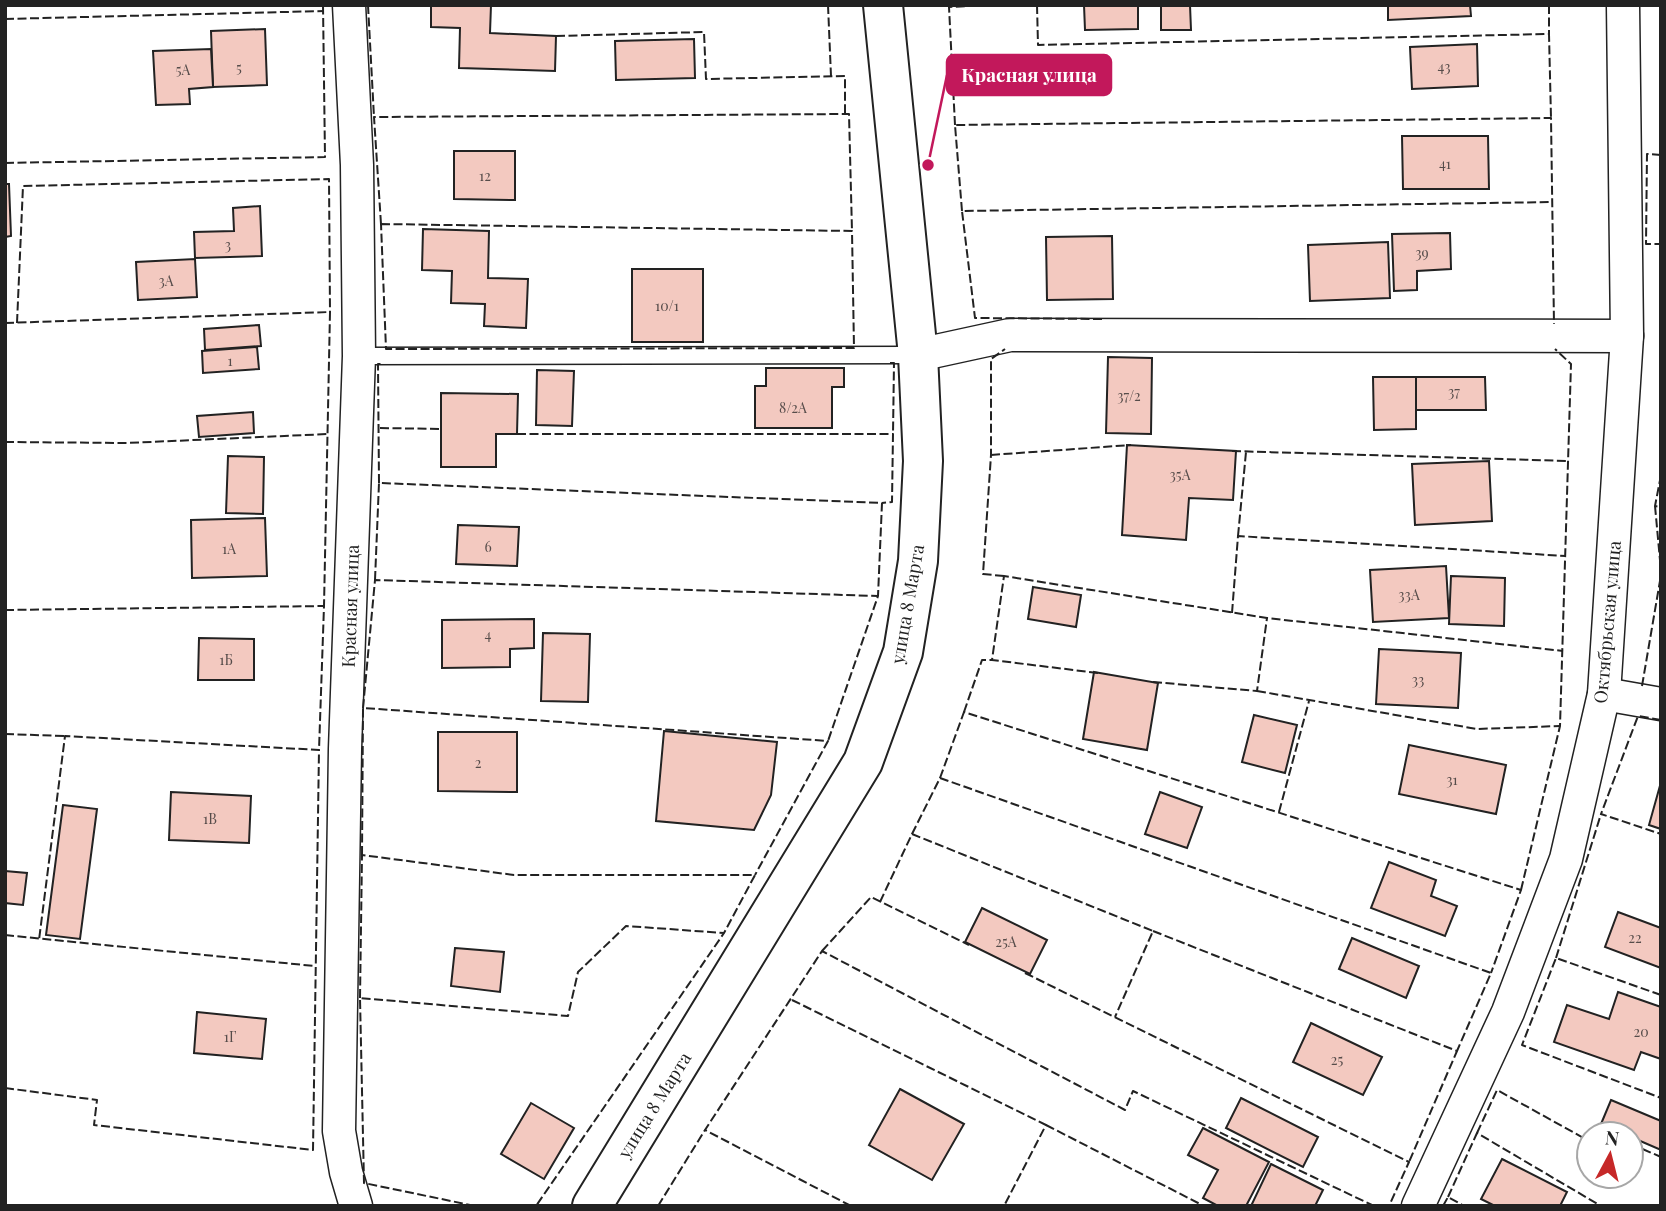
<svg xmlns="http://www.w3.org/2000/svg" width="1666" height="1211" font-family="'Playfair Display',serif">
<style>
.building{fill:#f3c9c0;stroke:#222;stroke-width:2}
.lines{fill:none;stroke-linecap:round;stroke-linejoin:round}
.lane-casing{stroke:#222;stroke-width:19}
.street-casing{stroke:#222;stroke-width:35}
.primary-casing{stroke:#222;stroke-width:42}
.lane{stroke:#fff;stroke-width:16}
.street{stroke:#fff;stroke-width:32}
.primary{stroke:#fff;stroke-width:38}
.fence{stroke:#222;stroke-width:2;stroke-dasharray:9 3.5;stroke-linecap:butt}
.labels{text-anchor:middle;dominant-baseline:central;stroke-width:5;stroke-linejoin:round;paint-order:stroke}
.number-label{font-size:14px;fill:#564c4a}
.street-label{font-size:18px;fill:#222;stroke:#fff}
.leader{fill:none;stroke:#c2185b;stroke-width:2.5}
.callout-dot{fill:#c2185b;stroke:#fff;stroke-width:2.5}
.callout{fill:#c2185b;stroke:#c2185b;stroke-width:2.5}
.callout-label{font-size:19px;text-anchor:middle;font-weight:bold;fill:#fff}
</style>
<rect width="100%" height="100%" fill="#fff"/>
<g class="building">
<path d="M 431,5 L 491,5 L 490,33 L 556,36 L 555,71 L 459,68 L 460,28 L 431,27 Z"/>
<path d="M 1084,5 L 1138,5 L 1138,29 L 1085,30 Z"/>
<path d="M 1161,5 L 1190,5 L 1191,30 L 1161,30 Z"/>
<path d="M 1388,5 L 1470,5 L 1471,16 L 1388,20 Z"/>
<path d="M 265,29 L 267,85 L 213,87 L 211,31 Z"/>
<path d="M 694,39 L 695,78 L 616,80 L 615,41 Z"/>
<path d="M 1477,44 L 1478,86 L 1412,89 L 1410,47 Z"/>
<path d="M 211,49 L 213,87 L 189,89 L 190,104 L 156,105 L 153,51 Z"/>
<path d="M 1402,136 L 1488,136 L 1489,189 L 1403,189 Z"/>
<path d="M 454,151 L 515,151 L 515,200 L 454,199 Z"/>
<path d="M 5,184 L 9,184 L 11,236 L 5,237 Z"/>
<path d="M 260,206 L 262,256 L 195,258 L 194,232 L 234,231 L 233,208 Z"/>
<path d="M 423,229 L 489,231 L 488,278 L 528,279 L 526,328 L 484,326 L 485,304 L 451,303 L 452,271 L 422,270 Z"/>
<path d="M 1450,233 L 1451,269 L 1417,271 L 1417,290 L 1394,291 L 1392,234 Z"/>
<path d="M 1112,236 L 1113,299 L 1047,300 L 1046,237 Z"/>
<path d="M 1388,242 L 1390,298 L 1310,301 L 1308,245 Z"/>
<path d="M 195,259 L 197,297 L 138,300 L 136,262 Z"/>
<rect x="632" y="269" width="71" height="73"/>
<path d="M 259,325 L 261,346 L 205,350 L 204,329 Z"/>
<path d="M 257,347 L 259,369 L 203,373 L 202,351 Z"/>
<path d="M 1108,357 L 1152,358 L 1151,434 L 1106,433 Z"/>
<path d="M 766,368 L 844,368 L 844,387 L 832,387 L 832,428 L 755,428 L 755,386 L 766,386 Z"/>
<path d="M 537,370 L 574,371 L 572,426 L 536,425 Z"/>
<path d="M 1373,377 L 1416,377 L 1416,429 L 1374,430 Z"/>
<path d="M 1416,377 L 1485,377 L 1486,410 L 1416,410 Z"/>
<path d="M 441,393 L 518,394 L 517,434 L 496,434 L 496,467 L 441,467 Z"/>
<path d="M 253,412 L 254,433 L 199,437 L 197,416 Z"/>
<path d="M 1127,445 L 1236,451 L 1233,500 L 1189,498 L 1186,540 L 1122,535 Z"/>
<path d="M 228,456 L 264,457 L 263,514 L 226,513 Z"/>
<path d="M 1489,461 L 1492,521 L 1415,525 L 1412,464 Z"/>
<path d="M 265,518 L 267,576 L 192,578 L 191,520 Z"/>
<path d="M 458,525 L 519,527 L 517,566 L 456,564 Z"/>
<path d="M 1446,566 L 1449,618 L 1373,622 L 1370,570 Z"/>
<path d="M 1451,576 L 1505,578 L 1504,626 L 1449,624 Z"/>
<path d="M 1033,587 L 1081,595 L 1076,627 L 1028,619 Z"/>
<path d="M 534,619 L 534,648 L 510,649 L 510,667 L 442,668 L 442,620 Z"/>
<path d="M 543,633 L 590,634 L 588,702 L 541,701 Z"/>
<path d="M 199,638 L 254,639 L 254,680 L 198,680 Z"/>
<path d="M 1379,649 L 1461,653 L 1458,708 L 1376,704 Z"/>
<path d="M 1094,672 L 1158,683 L 1147,750 L 1083,739 Z"/>
<path d="M 1254,715 L 1297,725 L 1285,773 L 1242,762 Z"/>
<path d="M 664,731 L 777,742 L 771,795 L 754,830 L 656,821 Z"/>
<path d="M 438,732 L 517,732 L 517,792 L 438,791 Z"/>
<path d="M 1409,745 L 1506,765 L 1496,814 L 1399,794 Z"/>
<path d="M 1661,782 L 1661,829 L 1649,825 Z"/>
<path d="M 171,792 L 251,796 L 249,843 L 169,840 Z"/>
<path d="M 1160,792 L 1202,807 L 1187,848 L 1145,834 Z"/>
<path d="M 63,805 L 97,809 L 80,939 L 46,935 Z"/>
<path d="M 1389,862 L 1436,880 L 1431,896 L 1457,906 L 1445,936 L 1371,908 Z"/>
<path d="M 5,871 L 27,873 L 23,905 L 5,903 Z"/>
<path d="M 982,908 L 1047,940 L 1030,974 L 965,942 Z"/>
<path d="M 1618,912 L 1661,928 L 1661,968 L 1605,947 Z"/>
<path d="M 1352,938 L 1419,966 L 1406,998 L 1339,969 Z"/>
<path d="M 455,948 L 504,952 L 500,992 L 451,986 Z"/>
<path d="M 1618,992 L 1661,1007 L 1661,1059 L 1641,1052 L 1634,1070 L 1554,1042 L 1567,1005 L 1609,1019 Z"/>
<path d="M 197,1012 L 266,1019 L 262,1059 L 194,1053 Z"/>
<path d="M 1311,1023 L 1382,1057 L 1363,1095 L 1293,1062 Z"/>
<path d="M 900,1089 L 964,1124 L 932,1180 L 869,1145 Z"/>
<path d="M 1241,1098 L 1318,1137 L 1303,1167 L 1226,1128 Z"/>
<path d="M 1611,1100 L 1661,1121 L 1661,1150 L 1631,1137 L 1631,1134 L 1601,1124 Z"/>
<path d="M 531,1103 L 574,1128 L 544,1179 L 501,1154 Z"/>
<path d="M 1203,1128 L 1269,1162 L 1246,1206 L 1218,1206 L 1203,1198 L 1218,1170 L 1188,1155 Z"/>
<path d="M 1502,1159 L 1567,1192 L 1560,1206 L 1495,1206 L 1481,1199 Z"/>
<path d="M 1271,1164 L 1323,1190 L 1315,1206 L 1251,1206 Z"/>
</g>
<g class="lines">
<g class="lane-casing">
<path id="lane" d="M 359,356 L 918,355"/>
</g>
<g class="street-casing">
<g id="street">
<path d="M 349,5 L 357,165 L 359,356 L 345,749 L 339,1131 L 346,1172 L 356,1206"/>
<path d="M 918,355 L 1010,335 L 1627,336"/>
<path d="M 1604,694 L 1661,704"/>
<path d="M 1418,1206 L 1508,1012 L 1566,859 L 1604,694 L 1627,336 L 1623,5"/>
</g>
</g>
<g class="primary-casing">
<path id="primary" d="M 592,1206 L 863,762 L 903,652 L 918,561 L 923,461 L 918,355 L 883,5"/>
</g>
<use href="#lane" class="lane"/>
<use href="#street" class="street"/>
<use href="#primary" class="primary"/>
<g class="fence">
<path d="M 368,5 L 374,117"/>
<path d="M 828,5 L 831,76"/>
<path d="M 1037,5 L 1038,45 L 1549,34 L 1551,118"/>
<path d="M 1549,5 L 1549,34"/>
<path d="M 5,19 L 324,11"/>
<path d="M 556,36 L 704,32 L 706,79 L 845,76 L 845,114 L 849,114"/>
<path d="M 955,125 L 949,7 L 992,5"/>
<path d="M 1661,155 L 1647,154 L 1646,244 L 1661,244"/>
<path d="M 5,163 L 325,157 L 323,5"/>
<path d="M 962,211 L 955,125 L 1551,118 L 1554,324"/>
<path d="M 381,224 L 852,231 L 854,348 L 386,349 Z"/>
<path d="M 381,224 L 374,117 L 849,114 L 852,231"/>
<path d="M 1102,319 L 975,318 L 962,211 L 1553,202"/>
<path d="M 5,323 L 330,312 L 324,606"/>
<path d="M 17,323 L 23,186 L 329,179 L 330,312"/>
<path d="M 890,363 L 894,363 L 893,434"/>
<path d="M 380,428 L 441,429"/>
<path d="M 517,434 L 893,434 L 892,502 L 882,503"/>
<path d="M 5,442 L 127,443 L 328,434"/>
<path d="M 1232,451 L 1569,461"/>
<path d="M 991,455 L 1131,445"/>
<path d="M 1661,475 L 1655,506 L 1661,507"/>
<path d="M 379,483 L 378,364 L 382,364"/>
<path d="M 1655,506 L 1661,571"/>
<path d="M 1238,536 L 1246,452"/>
<path d="M 1004,576 L 983,574 L 991,455 L 991,359 L 1005,349"/>
<path d="M 375,580 L 379,483 L 882,503 L 878,596"/>
<path d="M 5,610 L 324,606 L 319,750"/>
<path d="M 1232,613 L 1238,536 L 1566,556"/>
<path d="M 1098,673 L 992,660 L 1004,576 L 1267,618 L 1563,651"/>
<path d="M 1153,682 L 1257,691 L 1267,618"/>
<path d="M 1642,686 L 1661,575"/>
<path d="M 1257,691 L 1477,729 L 1560,726"/>
<path d="M 363,708 L 375,580 L 878,596 L 828,741"/>
<path d="M 964,712 L 982,660 L 992,660"/>
<path d="M 1661,720 L 1638,716 L 1601,814 L 1661,834"/>
<path d="M 5,734 L 65,736"/>
<path d="M 940,778 L 964,712 L 1521,890 L 1491,973"/>
<path d="M 1279,812 L 1309,701"/>
<path d="M 912,834 L 940,778 L 1491,973 L 1457,1051"/>
<path d="M 362,855 L 363,708 L 828,741 L 755,875"/>
<path d="M 1521,890 L 1560,726 L 1571,364 L 1555,349"/>
<path d="M 880,902 L 912,834 L 1153,931 L 1115,1017"/>
<path d="M 1153,931 L 1457,1051 L 1409,1162"/>
<path d="M 5,935 L 314,966"/>
<path d="M 822,951 L 871,897 L 969,945"/>
<path d="M 1556,958 L 1601,814"/>
<path d="M 1025,973 L 1409,1162 L 1389,1206"/>
<path d="M 1661,995 L 1556,958 L 1522,1045 L 1661,1098"/>
<path d="M 360,998 L 362,855 L 514,875 L 755,875 L 724,933"/>
<path d="M 792,1000 L 1046,1125 L 1004,1206"/>
<path d="M 5,1088 L 97,1100 L 94,1125 L 313,1150 L 319,750 L 65,736 L 39,940"/>
<path d="M 1046,1125 L 1204,1206"/>
<path d="M 1477,1133 L 1497,1090 L 1589,1141"/>
<path d="M 1597,1134 L 1599,1130 L 1609,1134"/>
<path d="M 1631,1144 L 1661,1157"/>
<path d="M 1448,1197 L 1477,1133 L 1601,1206"/>
<path d="M 475,1206 L 364,1183 L 360,998 L 568,1016 L 578,972 L 626,926 L 724,933 L 536,1206"/>
<path d="M 658,1206 L 705,1130"/>
<path d="M 851,1206 L 705,1130 L 822,951 L 1125,1110 L 1133,1091 L 1374,1206"/>
<path d="M 1443,1206 L 1448,1197 L 1464,1206"/>
</g>
</g>
<g class="labels">
<g class="number-label">
<text x="1444" y="66">43</text>
<text x="239" y="67">5</text>
<text x="183" y="69">5А</text>
<text x="1445" y="163">41</text>
<text x="485" y="175">12</text>
<text x="228" y="244">3</text>
<text x="1422" y="252">39</text>
<text x="166" y="280">3А</text>
<text x="667" y="305">10/1</text>
<text x="230" y="360">1</text>
<text x="1454" y="391">37</text>
<text x="1129" y="395">37/2</text>
<text x="793" y="407">8/2А</text>
<text x="1180" y="474">35А</text>
<text x="488" y="546">6</text>
<text x="229" y="548">1А</text>
<text x="1409" y="594">33А</text>
<text x="488" y="634">4</text>
<text x="226" y="659">1Б</text>
<text x="1418" y="679">33</text>
<text x="478" y="762">2</text>
<text x="1452" y="779">31</text>
<text x="210" y="818">1В</text>
<text x="1635" y="937">22</text>
<text x="1006" y="941">25А</text>
<text x="1641" y="1031">20</text>
<text x="230" y="1036">1Г</text>
<text x="1337" y="1059">25</text>
</g>
<g class="street-label">
<text transform="translate(907 604) rotate(-80)">улица 8 Марта</text>
<text transform="translate(350 606) rotate(-88)">Красная улица</text>
<text transform="translate(1607 622) rotate(-85)">Октябрьская улица</text>
<text transform="translate(654 1105) rotate(-58)">улица 8 Марта</text>
</g>
</g>
<path class="leader" d="M928 165L947 75"/>
<circle class="callout-dot" cx="928" cy="165" r="7"/>
<rect class="callout" x="947" y="55" width="164" height="40" rx="7"/>
<g class="callout-label">
<text x="1029" y="82">Красная улица</text>
</g>
<rect width="1666" height="1211" fill="none" stroke="#222222" stroke-width="14"/>
<g transform="translate(1610 1155) rotate(7)"><circle r="33" fill="#ffffff" stroke="#a7a7a7" stroke-width="2"/>
<path d="M0-5L12 26L0 18L-12 26Z" fill="#c62828"/>
<text y="-10" font-size="19" font-weight="bold" text-anchor="middle" fill="#222222">N</text>
</g>
</svg>
